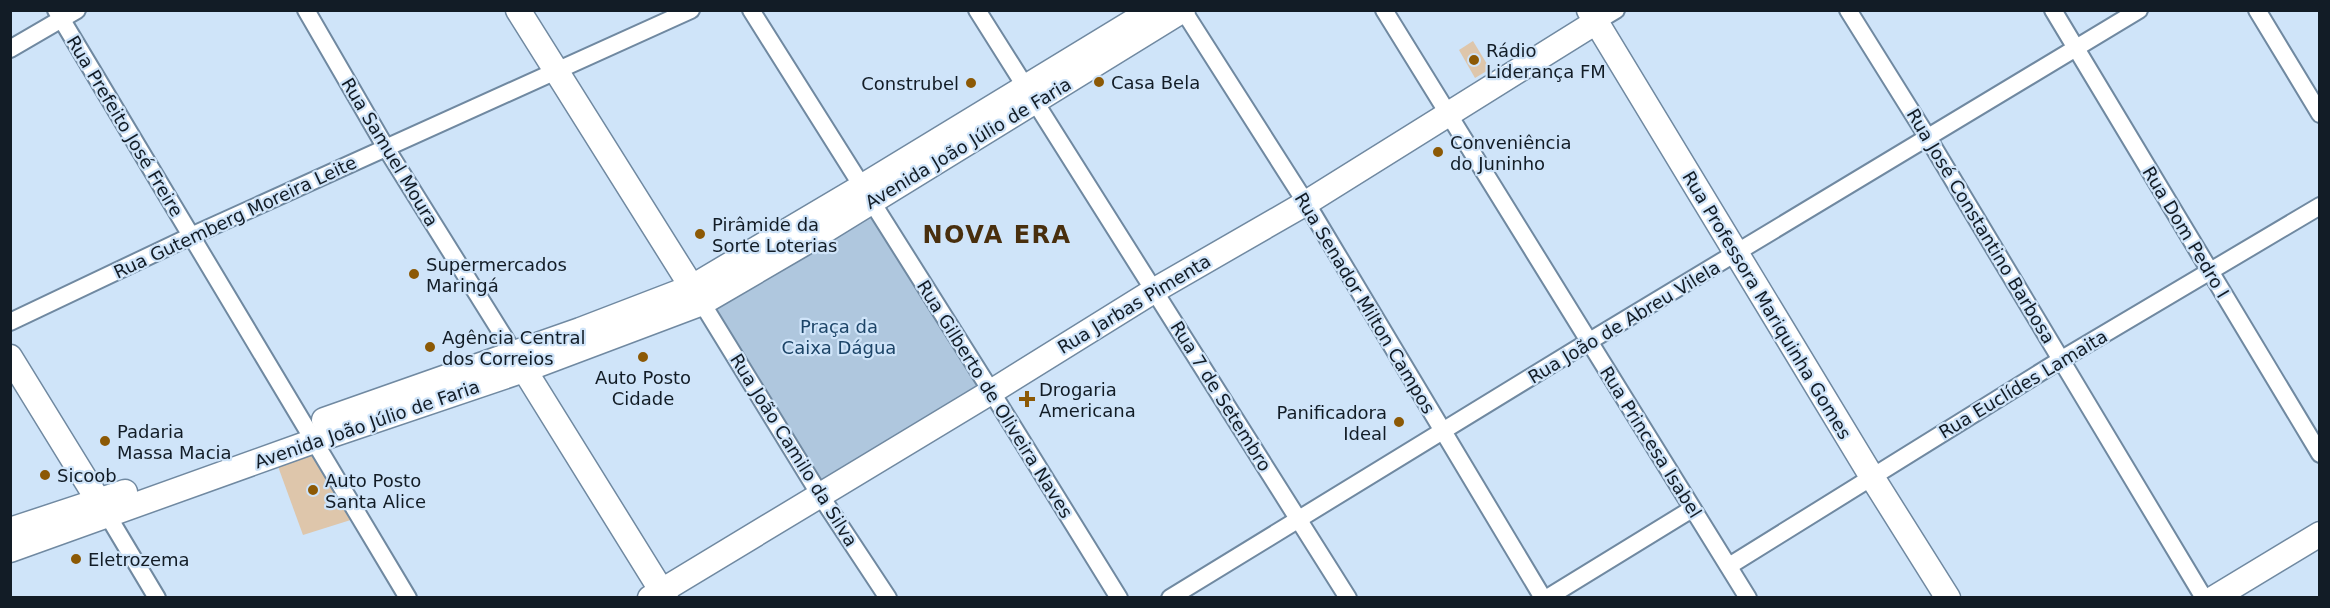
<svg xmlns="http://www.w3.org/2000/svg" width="2330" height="608" font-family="'DejaVu Sans',sans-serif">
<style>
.green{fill:#afc7de}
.building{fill:#dec6ab}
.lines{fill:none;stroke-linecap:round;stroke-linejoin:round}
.street-casing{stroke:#7089a1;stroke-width:20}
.secondary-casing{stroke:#7089a1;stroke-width:27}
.street{stroke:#fff;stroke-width:16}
.secondary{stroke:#fff;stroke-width:24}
.poi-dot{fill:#8c5905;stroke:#cfe4f9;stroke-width:2}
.labels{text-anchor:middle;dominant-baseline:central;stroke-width:4.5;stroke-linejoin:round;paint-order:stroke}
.poi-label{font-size:18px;fill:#121c26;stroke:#cfe4f9;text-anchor:start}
.street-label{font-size:18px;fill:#121c26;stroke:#cfe4f9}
.park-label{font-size:18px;fill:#1c4467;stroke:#cfe4f9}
.district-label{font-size:24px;font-weight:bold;letter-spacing:1.5px;fill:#492f0e;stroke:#cfe4f9}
</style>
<rect width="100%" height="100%" fill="#cfe4f9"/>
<path class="green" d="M 869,209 L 982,394 L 823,486 L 709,302 Z"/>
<g class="building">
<path d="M 1473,41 L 1490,69 L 1475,78 L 1459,50 Z"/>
<path d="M 315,448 L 357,518 L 303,535 L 276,461 Z"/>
</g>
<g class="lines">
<g class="street-casing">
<g id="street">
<path d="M 56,10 L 408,598"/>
<path d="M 306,10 L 386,148 L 514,353"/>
<path d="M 751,10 L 986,383 L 1119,598"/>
<path d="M 977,10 L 1348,598"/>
<path d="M 1183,10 L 1313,214 L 1543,598"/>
<path d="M 1384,10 L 1748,598"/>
<path d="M 1848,10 L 1928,138 L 2204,598"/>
<path d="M 2053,10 L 2320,454"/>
<path d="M 2257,10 L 2320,114"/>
<path d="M 1596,22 L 1616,10"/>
<path d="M 10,49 L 77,10"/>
<path d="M 702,303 L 820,495 L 888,598"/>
<path d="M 10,322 L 191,236 L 691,10"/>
<path d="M 108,516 L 157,598"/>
<path d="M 1729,566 L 2062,359 L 2320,206"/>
<path d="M 1170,598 L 1588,342 L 2139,10"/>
<path d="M 1547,598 L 1692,509"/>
</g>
</g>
<g class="secondary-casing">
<g id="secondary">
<path d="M 518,10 L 700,300"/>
<path d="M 1589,10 L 1872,477 L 1948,598"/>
<path d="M 10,357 L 106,513"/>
<path d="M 517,358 L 666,598"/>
<path d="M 324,420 L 580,330 L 692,287 L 861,187 L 1152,10"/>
<path d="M 10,530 L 125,492"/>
<path d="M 10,550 L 314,441 L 524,370 L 702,303 L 803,244 L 1183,10"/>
<path d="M 650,598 L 991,392 L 1155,290 L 1306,203 L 1596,22"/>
<path d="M 2214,598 L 2320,534"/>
</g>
</g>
<use href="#street" class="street"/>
<use href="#secondary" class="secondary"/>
</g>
<g class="poi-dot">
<circle cx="1474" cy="60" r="6"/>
<circle cx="1099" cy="82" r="6"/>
<circle cx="971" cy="83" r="6"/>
<circle cx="1438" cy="152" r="6"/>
<circle cx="700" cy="234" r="6"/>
<circle cx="414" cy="274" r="6"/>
<circle cx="430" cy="347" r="6"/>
<circle cx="643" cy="357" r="6"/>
<path d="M1024 390h6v6h6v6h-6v6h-6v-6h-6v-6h6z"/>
<circle cx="1399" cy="422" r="6"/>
<circle cx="105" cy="441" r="6"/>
<circle cx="45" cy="475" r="6"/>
<circle cx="313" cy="490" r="6"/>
<circle cx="76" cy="559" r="6"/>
</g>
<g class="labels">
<g class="poi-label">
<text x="1486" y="50">Rádio<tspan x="1486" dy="21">Liderança FM</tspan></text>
<text x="1111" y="82">Casa Bela</text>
<text x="959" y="83" text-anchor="end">Construbel</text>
<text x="1450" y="142">Conveniência<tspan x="1450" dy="21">do Juninho</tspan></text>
<text x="712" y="224">Pirâmide da<tspan x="712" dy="21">Sorte Loterias</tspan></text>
<text x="426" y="264">Supermercados<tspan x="426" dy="21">Maringá</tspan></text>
<text x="442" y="337">Agência Central<tspan x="442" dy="21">dos Correios</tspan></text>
<text x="643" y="377" text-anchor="middle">Auto Posto<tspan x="643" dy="21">Cidade</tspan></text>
<text x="1039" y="389">Drogaria<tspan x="1039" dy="21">Americana</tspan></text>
<text x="1387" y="412" text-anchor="end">Panificadora<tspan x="1387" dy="21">Ideal</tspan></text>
<text x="117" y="431">Padaria<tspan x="117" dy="21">Massa Macia</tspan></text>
<text x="57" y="475">Sicoob</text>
<text x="325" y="480">Auto Posto<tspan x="325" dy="21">Santa Alice</tspan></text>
<text x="88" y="559">Eletrozema</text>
</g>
<g class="street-label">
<text transform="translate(125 126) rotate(59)">Rua Prefeito José Freire</text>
<text transform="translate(968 143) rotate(-31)">Avenida João Júlio de Faria</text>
<text transform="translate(390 152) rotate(59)">Rua Samuel Moura</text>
<text transform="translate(235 217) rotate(-25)">Rua Gutemberg Moreira Leite</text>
<text transform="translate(1981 226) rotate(59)">Rua José Constantino Barbosa</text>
<text transform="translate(2186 232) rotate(59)">Rua Dom Pedro I</text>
<text transform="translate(1365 303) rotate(59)">Rua Senador Milton Campos</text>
<text transform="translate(1134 304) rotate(-31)">Rua Jarbas Pimenta</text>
<text transform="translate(1767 305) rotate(59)">Rua Professora Mariquinha Gomes</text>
<text transform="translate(1624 322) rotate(-31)">Rua João de Abreu Vilela</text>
<text transform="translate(2023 384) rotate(-31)">Rua Euclídes Lamaita</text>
<text transform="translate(1221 396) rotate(58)">Rua 7 de Setembro</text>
<text transform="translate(995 399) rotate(58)">Rua Gilberto de Oliveira Naves</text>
<text transform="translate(367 424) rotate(-19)">Avenida João Júlio de Faria</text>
<text transform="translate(1651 442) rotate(58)">Rua Princesa Isabel</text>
<text transform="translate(794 450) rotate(58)">Rua João Camilo da Silva</text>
</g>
<g class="park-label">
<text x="839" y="326">Praça da<tspan x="839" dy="21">Caixa Dágua</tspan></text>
</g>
<g class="district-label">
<text x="997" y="235">NOVA ERA</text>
</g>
</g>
<rect width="2330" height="608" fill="none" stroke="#121c26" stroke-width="24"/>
</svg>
